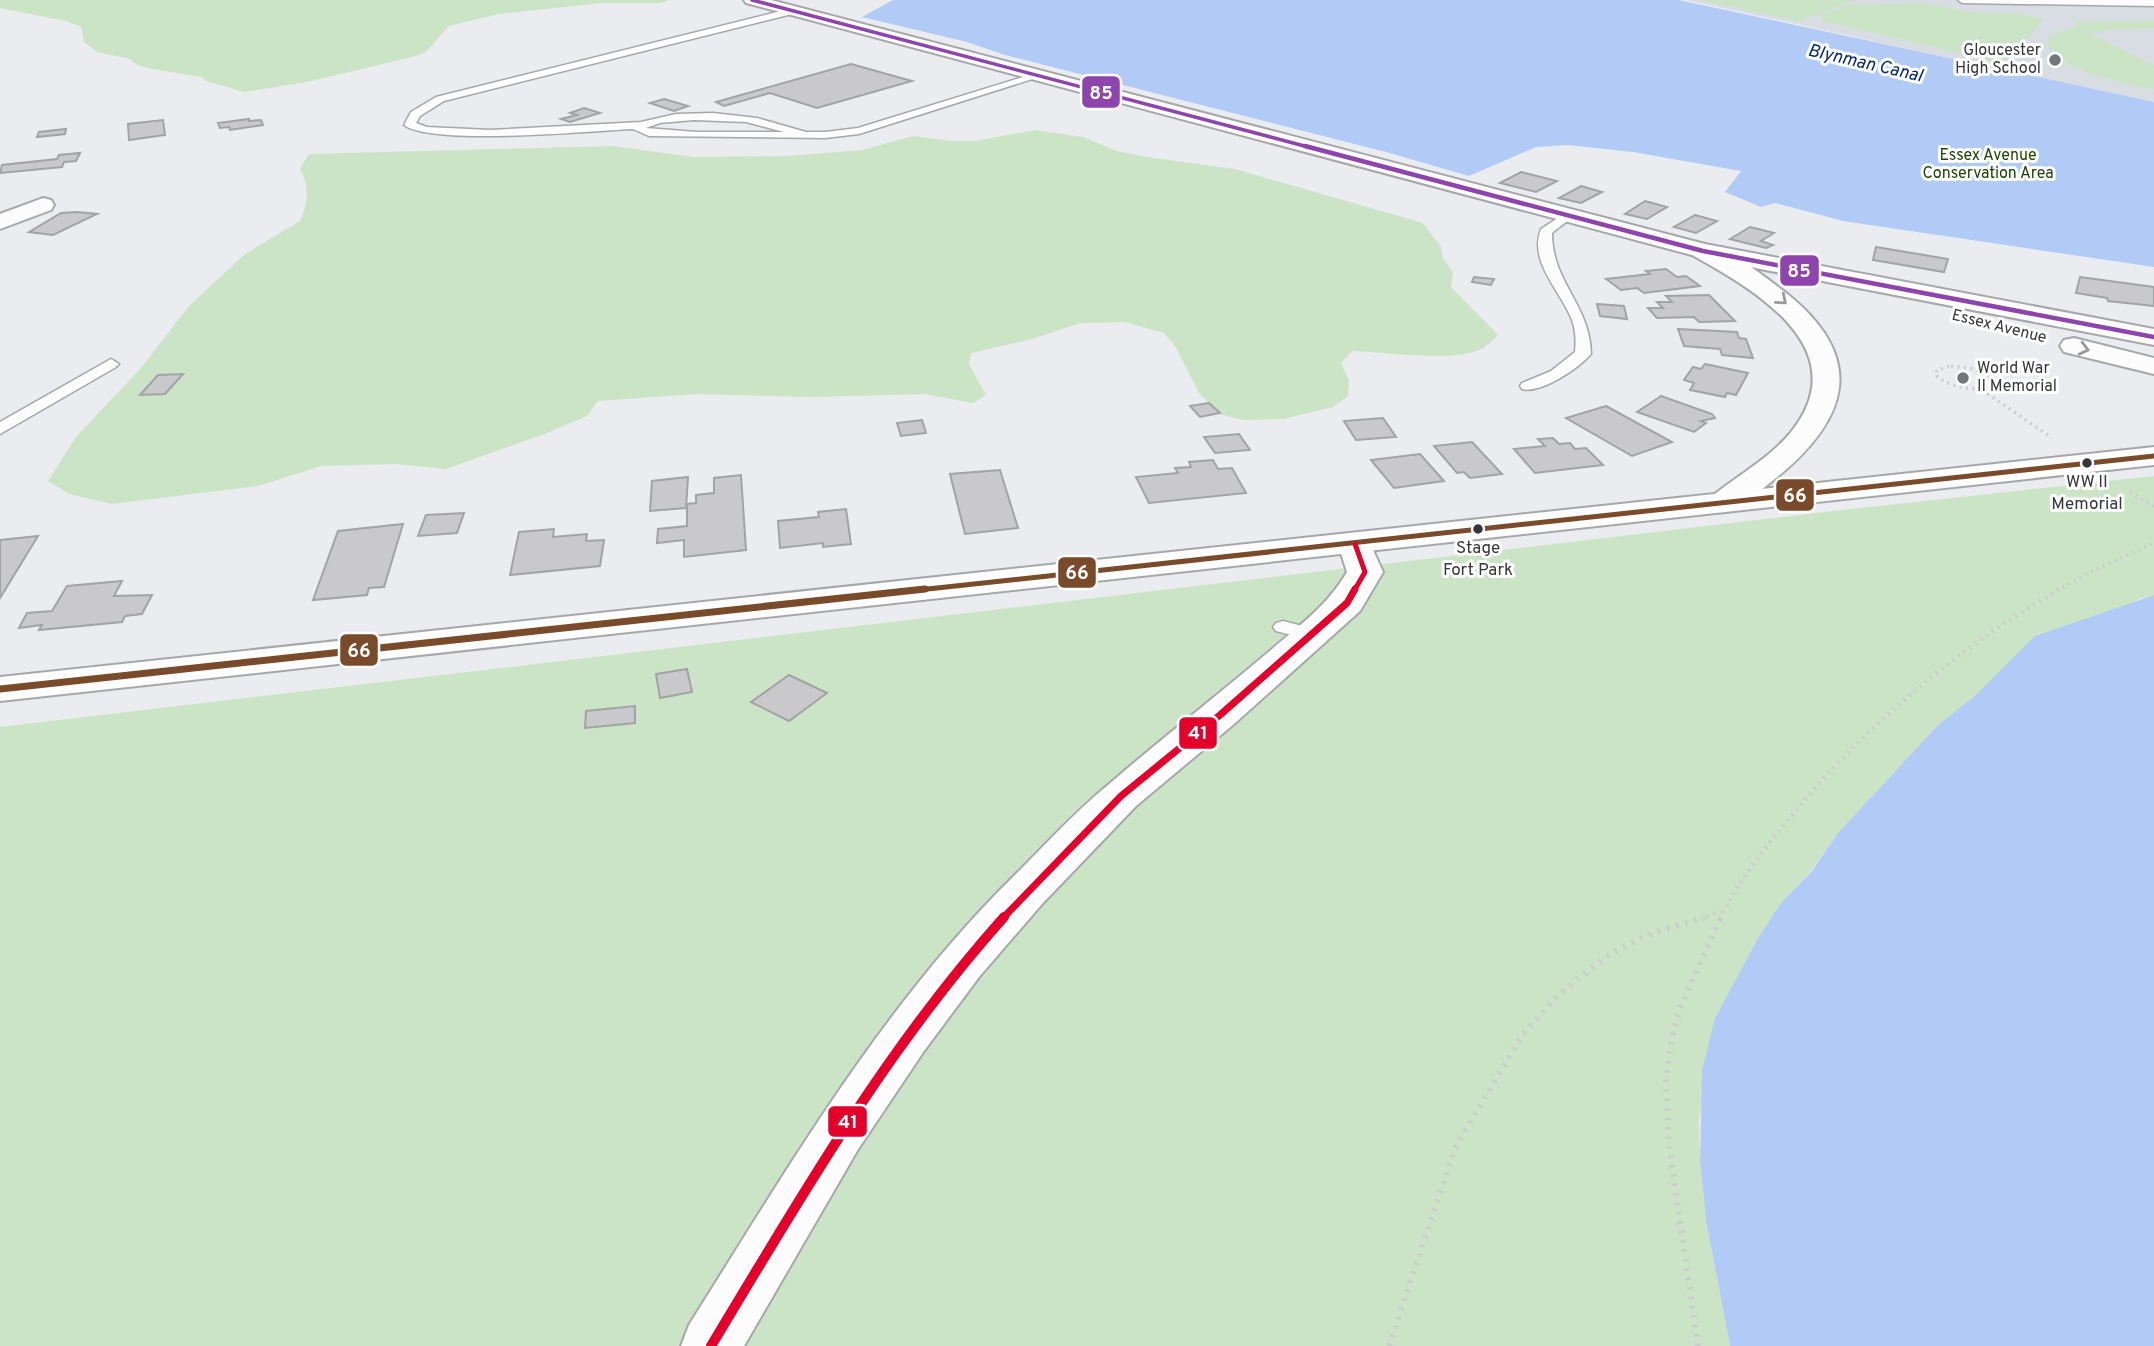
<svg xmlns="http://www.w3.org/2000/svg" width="2154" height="1346" font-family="Overpass,sans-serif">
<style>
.built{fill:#d8dde3}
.green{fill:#cce4c6}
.water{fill:#b1cbf6}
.building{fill:#c9c9cb;stroke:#a2a3a5;stroke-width:2}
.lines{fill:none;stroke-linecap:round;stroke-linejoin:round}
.service-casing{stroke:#a6a7a9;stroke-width:3}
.minor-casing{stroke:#a6a7a9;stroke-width:4}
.tertiary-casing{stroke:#a6a7a9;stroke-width:4}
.secondary-casing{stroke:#a6a7a9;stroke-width:4}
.path-far2{stroke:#cccccd;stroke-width:3.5;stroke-dasharray:2 4.5;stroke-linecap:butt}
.path-far1{stroke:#cccccd;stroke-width:4.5;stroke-dasharray:2 5;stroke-linecap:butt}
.path{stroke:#cccccd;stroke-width:6;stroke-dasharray:2.5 7;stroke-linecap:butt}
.service{fill:#fcfcfd;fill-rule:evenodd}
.minor{fill:#fcfcfd;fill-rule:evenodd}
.tertiary{fill:#fcfcfd;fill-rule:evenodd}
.secondary{fill:#fcfcfd;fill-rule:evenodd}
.bus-1-far1-casing{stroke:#fff;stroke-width:10}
.bus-1-casing{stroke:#fff;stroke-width:12}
.bus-2-far1-casing{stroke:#fff;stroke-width:6}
.bus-2-casing{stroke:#fff;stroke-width:8}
.bus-3-far2-casing{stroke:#fff;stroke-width:10}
.bus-3-far1-casing{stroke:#fff;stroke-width:12}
.bus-3-casing{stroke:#fff;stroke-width:15}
.bus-1-far1{stroke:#7a4b2a;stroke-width:5}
.bus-1{stroke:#7a4b2a;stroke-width:7}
.bus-2-far1{stroke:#8e44ad;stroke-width:3.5}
.bus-2{stroke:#8e44ad;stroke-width:4.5}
.bus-3-far2{stroke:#e4002b;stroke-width:5}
.bus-3-far1{stroke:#e4002b;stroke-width:7}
.bus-3{stroke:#e4002b;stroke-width:10}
.oneway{stroke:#98999a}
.poi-dot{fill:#747678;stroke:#fff;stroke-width:2.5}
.bus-dot{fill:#353638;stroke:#fff;stroke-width:2.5}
.labels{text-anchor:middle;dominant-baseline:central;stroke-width:6;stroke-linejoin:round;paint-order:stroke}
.far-poi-label{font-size:16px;fill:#353638;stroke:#fff;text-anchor:end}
.far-park-label{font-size:16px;fill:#1b4405;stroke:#fff}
.far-street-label{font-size:16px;fill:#353638;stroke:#fff}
.bus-label{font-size:17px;fill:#353638;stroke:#fff}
.far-water-label{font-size:18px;font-style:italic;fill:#01286b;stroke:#fff}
.line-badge{stroke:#fff;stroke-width:2.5}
.badge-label{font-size:19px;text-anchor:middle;font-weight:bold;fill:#fff}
</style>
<rect width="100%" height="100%" fill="#eaecef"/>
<path class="built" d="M 1686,0 L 2154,0 L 2154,104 L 1815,28 Z"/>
<g class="green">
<path d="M 0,0 L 669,0 L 660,3 L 602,3 L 499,14 L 449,26 L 425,53 L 412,57 L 307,82 L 244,92 L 206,81 L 202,77 L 152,69 L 137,65 L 130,59 L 97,52 L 84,42 L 81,27 L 66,21 L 0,8 Z"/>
<path d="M 1701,0 L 1855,0 L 1799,21 Z"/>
<path d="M 1927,3 L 1971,12 L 2022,14 L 2044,19 L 2018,49 L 2009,52 L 2014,66 L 1823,21 L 1820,15 L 1849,5 Z"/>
<path d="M 2071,21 L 2154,21 L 2154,28 L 2118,29 L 2088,33 L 2154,65 L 2154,89 C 2121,82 2071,75 2048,47 L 2048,38 L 2060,31 L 2080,26 Z"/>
<path d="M 1035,130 L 1083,137 L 1117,151 L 1147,157 L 1235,169 L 1423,223 L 1441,247 L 1443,258 L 1453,272 L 1451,287 L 1498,335 C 1493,340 1487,346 1481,349 C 1454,363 1385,352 1352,351 L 1341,363 L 1349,381 L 1348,396 L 1333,407 L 1283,419 L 1243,420 L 1219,414 L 1199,393 L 1175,346 L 1164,333 L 1125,322 L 1081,323 L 1032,339 L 971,353 L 969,364 L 986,395 L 973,403 L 925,394 L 815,397 L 696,394 L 598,401 L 587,416 L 547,433 L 446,469 L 395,464 L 321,466 L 258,486 L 112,504 L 69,494 L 48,481 L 76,437 L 141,368 L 189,306 L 245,254 L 300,221 C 309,203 309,185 300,169 L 309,154 L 613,146 L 693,157 L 787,156 L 862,150 L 913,136 L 953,141 L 975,141 Z"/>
<path d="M 2154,476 L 2154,595 L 2139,599 L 1977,694 L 1938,725 L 1838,833 L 1810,872 L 1781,904 L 1758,938 L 1715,1018 L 1699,1121 L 1700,1161 L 1706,1220 L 1730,1346 L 0,1346 L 0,727 L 1833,511 Z"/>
</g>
<g class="water">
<path d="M 893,0 L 1679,0 L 2154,102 L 2154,267 L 1843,221 L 1775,203 L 1761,207 L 1725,192 L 1741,171 L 1633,152 L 1568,145 L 1536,147 L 1469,176 L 1386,152 L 1005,55 L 967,42 L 862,17 Z"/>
<path d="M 2154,595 L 2154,1346 L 1730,1346 L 1706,1220 L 1700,1161 L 1702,1070 L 1715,1018 L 1758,938 L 1781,903 L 1811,872 L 1838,833 L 1938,725 L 1977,694 L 2035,636 Z"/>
</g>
<g class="building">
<path d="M 851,64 L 912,81 L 817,108 L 770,93 L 724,106 L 716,102 Z"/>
<path d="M 664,99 L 688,106 L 674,111 L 650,103 Z"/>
<path d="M 584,108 L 600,113 L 570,122 L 561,119 L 577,115 L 570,113 Z"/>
<path d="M 249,119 L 249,121 L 261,120 L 263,125 L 230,130 L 229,127 L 220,128 L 218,123 Z"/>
<path d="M 163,120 L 165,135 L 129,140 L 128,124 Z"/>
<path d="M 66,129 L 65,134 L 37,137 L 39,132 Z"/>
<path d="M 80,153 L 76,161 L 64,162 L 62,167 L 0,173 L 2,165 L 57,159 L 59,155 Z"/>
<path d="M 1521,172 L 1557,181 L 1536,192 L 1500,183 Z"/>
<path d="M 1581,186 L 1602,192 L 1581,203 L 1559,198 Z"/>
<path d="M 1645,201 L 1667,207 L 1647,219 L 1625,214 Z"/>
<path d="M 77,212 L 97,214 L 53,235 L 29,232 L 61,213 Z"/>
<path d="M 1695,215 L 1717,221 L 1696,233 L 1674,227 Z"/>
<path d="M 1750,227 L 1774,233 L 1761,241 L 1773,245 L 1766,248 L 1730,239 Z"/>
<path d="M 1876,247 L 1948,259 L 1944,272 L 1873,260 Z"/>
<path d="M 1666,269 L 1677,277 L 1686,276 L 1700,286 L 1644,293 L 1637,288 L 1621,290 L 1606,279 L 1650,274 L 1646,271 Z"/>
<path d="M 1474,277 L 1494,279 L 1491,285 L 1472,282 Z"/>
<path d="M 2080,277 L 2154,287 L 2154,306 L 2108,301 L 2107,298 L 2076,293 Z"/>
<path d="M 1709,295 L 1735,321 L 1699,322 L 1694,317 L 1657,318 L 1648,308 L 1663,308 L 1657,302 L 1672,302 L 1666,296 Z"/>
<path d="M 1597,304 L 1624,306 L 1627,319 L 1600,316 Z"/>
<path d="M 1678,329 L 1737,332 L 1739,338 L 1746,339 L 1753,358 L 1722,355 L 1720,349 L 1684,346 Z"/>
<path d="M 1705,364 L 1748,373 L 1736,395 L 1727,393 L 1725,397 L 1690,390 L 1694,383 L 1684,380 L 1693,367 L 1701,369 Z"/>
<path d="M 183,374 L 165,394 L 140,395 L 158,375 Z"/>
<path d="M 1661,396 L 1712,414 L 1715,418 L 1701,421 L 1706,423 L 1694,432 L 1637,412 Z"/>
<path d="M 1209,403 L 1220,413 L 1200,417 L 1190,406 Z"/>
<path d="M 1606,406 L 1672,442 L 1632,456 L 1566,418 Z"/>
<path d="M 1383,418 L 1396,437 L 1356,440 L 1344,421 Z"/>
<path d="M 922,420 L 926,433 L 901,436 L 897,423 Z"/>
<path d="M 1239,434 L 1250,450 L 1215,453 L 1204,437 Z"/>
<path d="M 1553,438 L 1559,444 L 1570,443 L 1575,449 L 1586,448 L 1603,465 L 1535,473 L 1514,449 L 1545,446 L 1538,439 Z"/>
<path d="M 1472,442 L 1502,474 L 1470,478 L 1464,472 L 1457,473 L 1434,446 Z"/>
<path d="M 1420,454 L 1444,481 L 1394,488 L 1371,460 Z"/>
<path d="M 1213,460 L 1218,469 L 1232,468 L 1246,493 L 1149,503 L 1136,477 L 1178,473 L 1175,468 L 1191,467 L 1189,462 Z"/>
<path d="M 1000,470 L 1018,528 L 965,534 L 950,474 Z"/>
<path d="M 741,475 L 746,550 L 684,557 L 684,540 L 657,543 L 658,529 L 687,526 L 687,504 L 696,503 L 696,495 L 714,493 L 714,478 Z"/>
<path d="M 688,477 L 686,508 L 650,511 L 652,481 Z"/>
<path d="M 846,509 L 851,544 L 823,547 L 823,543 L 780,548 L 778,521 L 819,517 L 818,512 Z"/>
<path d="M 464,513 L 457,533 L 418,536 L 426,515 Z"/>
<path d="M 403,524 L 384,587 L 369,588 L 367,595 L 313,600 L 338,531 Z"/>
<path d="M 554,529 L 553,537 L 587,534 L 586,541 L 604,540 L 600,566 L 510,575 L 519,532 Z"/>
<path d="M 38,536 L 0,598 L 0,540 Z"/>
<path d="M 122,581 L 114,596 L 152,595 L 142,614 L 125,616 L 122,622 L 39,630 L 42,625 L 19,628 L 27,613 L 52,611 L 67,586 Z"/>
<path d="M 687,669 L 692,692 L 660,698 L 656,674 Z"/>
<path d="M 789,675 L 827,693 L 789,721 L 751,702 Z"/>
<path d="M 635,706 L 635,723 L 585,728 L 586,711 Z"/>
</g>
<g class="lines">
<g class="service-casing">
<g id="service">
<path d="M 1958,0 L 2154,0 L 2154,6 L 1962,3 Z"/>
<path d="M 793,8 L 797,11 L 796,13 L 444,101 L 420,116 L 416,123 L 427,127 L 490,130 L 641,122 L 676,114 L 713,113 L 757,118 L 806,132 L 825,132 L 858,128 L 1036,73 L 1045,75 L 859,134 L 825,138 L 649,136 L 633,129 C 591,131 433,146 404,125 L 411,112 L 436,97 ZM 694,120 L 746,122 L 784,132 L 697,132 L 646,128 L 660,123 Z"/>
<path d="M 1570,210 L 1576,214 L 1552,233 C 1552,283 1590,304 1591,354 C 1579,368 1541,394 1522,389 L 1520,386 L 1522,383 L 1551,371 L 1575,352 C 1576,341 1576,331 1572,320 C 1561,291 1528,262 1541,229 Z"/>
<path d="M 111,359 L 119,364 L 116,367 L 0,434 L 0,422 Z"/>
<path d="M 1283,621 L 1318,630 L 1321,634 L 1318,638 L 1311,640 L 1276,631 L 1273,627 L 1276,623 Z"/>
</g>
</g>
<g class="minor-casing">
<g id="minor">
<path d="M 43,198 L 51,200 L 54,205 L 51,210 L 0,229 L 0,214 Z"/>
<path d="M 1703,244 C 1729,250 1756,270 1777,286 C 1872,356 1851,421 1766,486 C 1749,500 1735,517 1711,511 L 1707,504 L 1711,497 C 1737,476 1770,458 1791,432 C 1857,350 1757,291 1694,256 L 1691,251 L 1694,246 Z"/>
<path d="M 1355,534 L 1367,537 L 1383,572 L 1360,611 L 1234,724 L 1136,806 L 1042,904 L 979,977 L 924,1051 L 857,1151 L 744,1346 L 681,1346 L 689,1325 C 787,1170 881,1007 1013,877 C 1044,846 1074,813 1108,785 C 1161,739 1217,696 1271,650 C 1300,625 1328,605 1347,572 L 1338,544 L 1343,537 Z"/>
</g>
</g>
<g class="tertiary-casing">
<g id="tertiary">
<path d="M 744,0 L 771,0 L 1705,244 L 2154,329 L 2154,345 L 1703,258 L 746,3 Z"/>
<path d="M 2074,338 L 2154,358 L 2154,374 L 2064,352 L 2060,346 L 2064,340 Z"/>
</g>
</g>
<g class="secondary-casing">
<path id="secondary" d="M 2154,447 L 2154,465 L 0,701 L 0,677 Z"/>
</g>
<g class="path-far2">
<path d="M 1951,366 L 1975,369 L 1994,381 L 1994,386 C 1976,392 1950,388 1935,375 L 1937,370 Z"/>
<path d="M 1982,390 L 2048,435"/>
<path d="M 2130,492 L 2154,507"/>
<path d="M 2057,591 L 2086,574 L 2154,543"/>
</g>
<g class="path-far1">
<path d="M 1700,919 L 1721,912"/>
<path d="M 1720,919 C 1738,881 1766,846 1793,814 C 1868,723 1958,648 2060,589"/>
</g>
<g class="path">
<path d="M 1389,1346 L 1455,1148 L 1521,1037 L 1559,994 L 1610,954 L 1652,933 L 1705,917"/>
<path d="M 1698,1346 L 1669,1145 L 1666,1080 L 1671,1041 L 1680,1008 L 1721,917"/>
</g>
<use href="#service" class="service"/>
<use href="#minor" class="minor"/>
<use href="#tertiary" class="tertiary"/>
<use href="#secondary" class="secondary"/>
<g class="bus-1-far1-casing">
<path id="bus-1-far1" d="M 909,591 L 2154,456"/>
</g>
<g class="bus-1-casing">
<path id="bus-1" d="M 0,689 L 925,589"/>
</g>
<g class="bus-2-far1-casing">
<path id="bus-2-far1" d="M 752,0 L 1312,148"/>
</g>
<g class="bus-2-casing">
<path id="bus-2" d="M 1305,146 L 1703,251 L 2154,337"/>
</g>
<g class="bus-3-far2-casing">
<path id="bus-3-far2" d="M 1354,591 L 1365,572 L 1355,544"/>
</g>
<g class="bus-3-far1-casing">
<path id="bus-3-far1" d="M 1002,919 L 1121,796 L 1220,715 L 1347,603 L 1355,589"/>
</g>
<g class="bus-3-casing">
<path id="bus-3" d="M 711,1346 C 802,1195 886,1049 1004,917"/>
</g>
<use href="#bus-1-far1" class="bus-1-far1"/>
<use href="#bus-1" class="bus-1"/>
<use href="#bus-2-far1" class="bus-2-far1"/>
<use href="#bus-2" class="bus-2"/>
<use href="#bus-3-far2" class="bus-3-far2"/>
<use href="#bus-3-far1" class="bus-3-far1"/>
<use href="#bus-3" class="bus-3"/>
</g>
<defs><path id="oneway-chevron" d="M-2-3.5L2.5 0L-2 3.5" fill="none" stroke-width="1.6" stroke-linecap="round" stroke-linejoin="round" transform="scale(1.75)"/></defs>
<g class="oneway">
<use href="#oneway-chevron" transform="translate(1782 300) rotate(40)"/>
<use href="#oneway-chevron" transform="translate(2084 349) rotate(14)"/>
</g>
<g class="poi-dot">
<circle cx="2055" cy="60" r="7"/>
<circle cx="1963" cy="378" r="7"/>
</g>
<g class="bus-dot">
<circle cx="2087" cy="463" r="6"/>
<circle cx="1478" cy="529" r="6"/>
</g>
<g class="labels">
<g class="far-poi-label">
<text x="2041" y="51">Gloucester<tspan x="2041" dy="18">High School</tspan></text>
<text x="1977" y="369" text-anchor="start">World War<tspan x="1977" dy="18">II Memorial</tspan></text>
</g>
<g class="far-park-label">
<text x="1988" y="156">Essex Avenue<tspan x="1988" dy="18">Conservation Area</tspan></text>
</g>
<g class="far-street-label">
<text transform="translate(1999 327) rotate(14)">Essex Avenue</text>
</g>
<g class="bus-label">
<text x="2087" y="483">WW II<tspan x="2087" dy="22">Memorial</tspan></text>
<text x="1478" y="549">Stage<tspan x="1478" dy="22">Fort Park</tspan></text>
</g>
<g class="far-water-label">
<text transform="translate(1865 64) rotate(13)">Blynman Canal</text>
</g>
</g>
<g class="line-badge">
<rect x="1081" y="75" width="40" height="34" rx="7" fill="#8e44ad"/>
<rect x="1779" y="254" width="41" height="33" rx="7" fill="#8e44ad"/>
<rect x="1775" y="478" width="40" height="34" rx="7" fill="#7a4b2a"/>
<rect x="1057" y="556" width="40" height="33" rx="7" fill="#7a4b2a"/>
<rect x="339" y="633" width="40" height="34" rx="7" fill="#7a4b2a"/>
<rect x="1178" y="716" width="40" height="34" rx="7" fill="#e4002b"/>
<rect x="827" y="1105" width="41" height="33" rx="7" fill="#e4002b"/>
</g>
<g class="badge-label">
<text x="1101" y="99">85</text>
<text x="1799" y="277">85</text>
<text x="1795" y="502">66</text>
<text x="1077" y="579">66</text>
<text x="359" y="657">66</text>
<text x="1198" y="739">41</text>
<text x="848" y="1128">41</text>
</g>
</svg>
